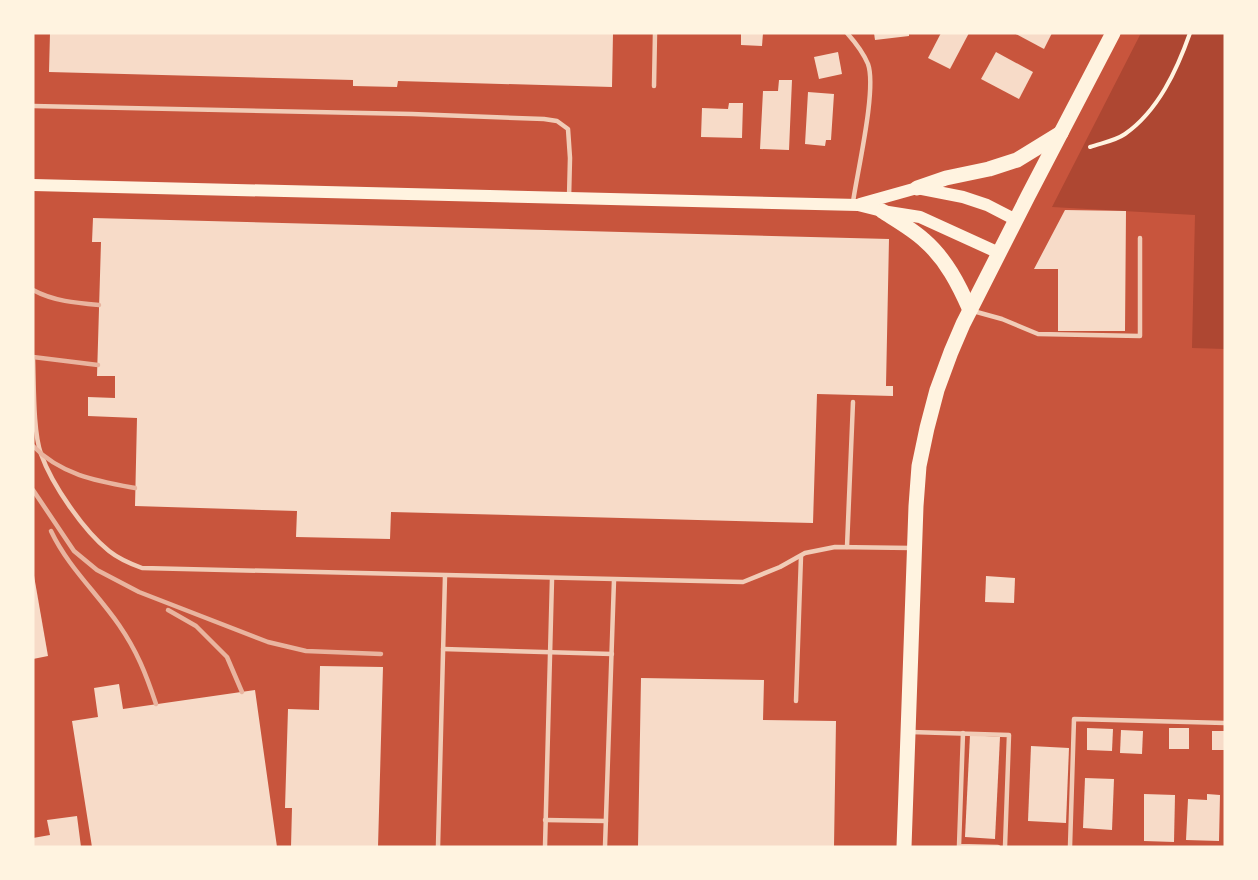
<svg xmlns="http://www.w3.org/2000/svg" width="1258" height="880" font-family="'Exo 2',sans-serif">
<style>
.green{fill:#ae4732}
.building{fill:#f7dbc8}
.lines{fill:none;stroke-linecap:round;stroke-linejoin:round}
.path{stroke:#fff3e0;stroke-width:4}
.service{stroke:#f1ccb7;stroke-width:4.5}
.secondary{stroke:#fff3e0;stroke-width:12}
.primary{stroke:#fff3e0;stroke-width:15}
.rail{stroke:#e9b49f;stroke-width:4.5}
</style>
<rect width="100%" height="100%" fill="#c8553d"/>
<path class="green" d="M 1141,33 L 1225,33 L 1225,349 L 1192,348 L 1195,215 L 1052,207 Z"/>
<g class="building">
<path d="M 50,33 L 613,33 L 612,87 L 398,81 L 397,87 L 353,86 L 353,80 L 49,72 Z"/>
<path d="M 741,33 L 763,33 L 762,46 L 741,45 Z"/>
<path d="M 874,33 L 909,33 L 909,36 L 875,40 Z"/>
<path d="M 941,33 L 969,33 L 950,69 L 928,58 Z"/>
<path d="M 1014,33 L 1052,33 L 1044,49 Z"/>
<path d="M 838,52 L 842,74 L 819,79 L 814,57 Z"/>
<path d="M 996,52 L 1033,72 L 1019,99 L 981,79 Z"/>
<path d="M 779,80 L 792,80 L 789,150 L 760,149 L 763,91 L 778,91 Z"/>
<path d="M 808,92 L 834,94 L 831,140 L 826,140 L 825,146 L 805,144 Z"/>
<path d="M 729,103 L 743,103 L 742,138 L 701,137 L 702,108 L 728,109 Z"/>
<path d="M 1065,210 L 1126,211 L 1125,331 L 1058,331 L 1058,269 L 1034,269 Z"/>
<path d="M 93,218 L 889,239 L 886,386 L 893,386 L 893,396 L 817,394 L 813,523 L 391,512 L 390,539 L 296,537 L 297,511 L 135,506 L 137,418 L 88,416 L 88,397 L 115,398 L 115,376 L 97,376 L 101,242 L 92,242 Z"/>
<path d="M 33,570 L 48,656 L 33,659 Z"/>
<path d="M 986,576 L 1015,578 L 1014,603 L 985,602 Z"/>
<path d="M 320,666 L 383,667 L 378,847 L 291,847 L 292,808 L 285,808 L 288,709 L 319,710 Z"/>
<path d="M 641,678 L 764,680 L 763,720 L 836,721 L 834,847 L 638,847 Z"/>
<path d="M 119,684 L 123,709 L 255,690 L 277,847 L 92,847 L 72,721 L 98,717 L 94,688 Z"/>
<path d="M 1087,728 L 1113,729 L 1112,751 L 1087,750 Z"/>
<rect x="1169" y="728" width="20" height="21"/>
<path d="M 1121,730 L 1143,731 L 1142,754 L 1120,753 Z"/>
<rect x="1212" y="731" width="13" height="19"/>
<path d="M 970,735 L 1000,737 L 995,839 L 965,837 Z"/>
<path d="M 1031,746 L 1069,748 L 1066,823 L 1028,821 Z"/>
<path d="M 1085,778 L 1114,779 L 1112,830 L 1083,828 Z"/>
<path d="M 1144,794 L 1175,795 L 1174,842 L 1144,841 Z"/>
<path d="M 1207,794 L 1220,795 L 1219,841 L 1186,840 L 1188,799 L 1207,800 Z"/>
<path d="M 77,816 L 81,847 L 33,847 L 33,838 L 50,835 L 47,820 Z"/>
</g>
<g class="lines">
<path class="path" d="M 1090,147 C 1101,143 1115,141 1125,134 C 1158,111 1177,70 1190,33"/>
<g class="service">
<path d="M 847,33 C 855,42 863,52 868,64 C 877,89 857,173 853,202"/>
<path d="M 654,86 L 655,33"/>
<path d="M 33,106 L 412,114 L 544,119 L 557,121 L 568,129 L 570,158 L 569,198"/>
<path d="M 973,311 L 1002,319 L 1038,334 L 1140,336 L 1140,238"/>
<path d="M 33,358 C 34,384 33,432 41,454 C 52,485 84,531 109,551 C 119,559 131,564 142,568 L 743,582 L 780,567 L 805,553 L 835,547 L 912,548"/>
<path d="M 847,547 L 853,402"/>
<path d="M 443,649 L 612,654"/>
<path d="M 796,701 L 801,556"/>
<path d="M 911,732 L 1009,735 L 1005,847"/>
<path d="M 963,733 L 959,846 L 998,847"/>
<path d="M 545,820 L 606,821"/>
<path d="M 438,847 L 445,576"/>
<path d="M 545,847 L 552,579"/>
<path d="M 605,847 L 614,580"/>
<path d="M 1070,847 L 1074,719 L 1225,723"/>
</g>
<g class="secondary">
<path d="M 33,185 L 858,205 L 882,211 L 920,217 L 999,253"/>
<path d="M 860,204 L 917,188 L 963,197 L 987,205 L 1016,220"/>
</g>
<g class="primary">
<path d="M 917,188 L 946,178 L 989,169 L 1017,160 L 1061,133"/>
<path d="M 882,211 C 896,220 912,229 924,240 C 946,259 959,285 970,310"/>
<path d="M 904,847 L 916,506 L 919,466 L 927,428 L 937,390 L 951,352 L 963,324 L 1028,196 L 1113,33"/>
</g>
<g class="rail">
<path d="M 33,290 C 53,301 76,303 99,305"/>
<path d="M 33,357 L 98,365"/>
<path d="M 33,446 C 61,475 97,481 135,488"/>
<path d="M 33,490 L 74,551 L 97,570 L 139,592 L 268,642 L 306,651 L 381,654"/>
<path d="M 51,531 C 68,567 97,593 119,625 C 137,651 146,674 156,704"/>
<path d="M 168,610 L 196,626 L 227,657 L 242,692"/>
</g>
</g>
<rect width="1258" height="880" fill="none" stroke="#fff3e0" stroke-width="69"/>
</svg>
